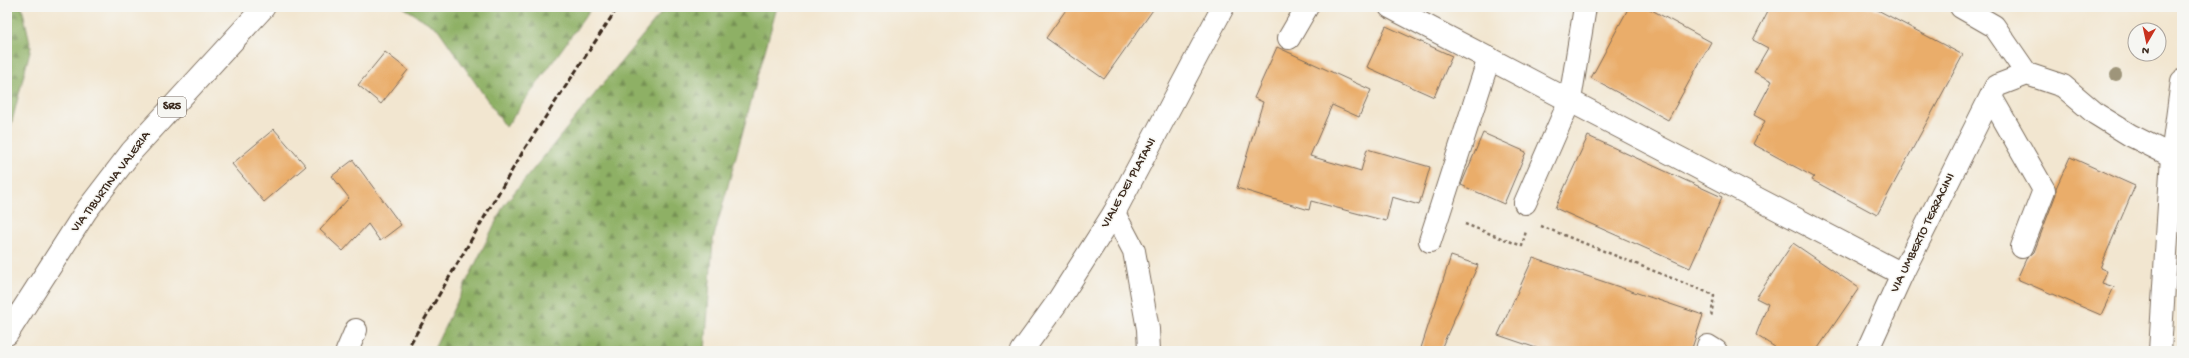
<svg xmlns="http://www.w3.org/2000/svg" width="2189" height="358" font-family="'Gochi Hand',sans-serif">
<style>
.forest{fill:url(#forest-firs);stroke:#646d42}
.building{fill:#eaad6b}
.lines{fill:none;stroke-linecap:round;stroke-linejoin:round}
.minor-casing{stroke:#7b6c5c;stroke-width:24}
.major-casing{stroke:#7b6c5c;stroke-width:24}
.path{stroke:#7b6c5c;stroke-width:2.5;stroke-dasharray:3 3;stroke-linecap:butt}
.minor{stroke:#fff;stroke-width:22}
.major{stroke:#fff;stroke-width:22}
.rail{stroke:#3b2a1e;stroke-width:3;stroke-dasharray:6 3;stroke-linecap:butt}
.tree{fill:#9e957a}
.labels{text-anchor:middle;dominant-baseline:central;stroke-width:3;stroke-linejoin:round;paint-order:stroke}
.shield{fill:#f6f6f2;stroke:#73675e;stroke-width:1}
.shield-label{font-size:12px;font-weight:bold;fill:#3b2a1e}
.street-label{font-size:13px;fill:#3b2a1e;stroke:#f6f6f2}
</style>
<defs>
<pattern id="forest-firs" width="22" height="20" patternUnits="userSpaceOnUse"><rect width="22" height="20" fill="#8eb065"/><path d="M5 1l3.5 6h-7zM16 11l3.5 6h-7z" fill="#758f53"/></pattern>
</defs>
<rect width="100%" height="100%" fill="#f6f6f2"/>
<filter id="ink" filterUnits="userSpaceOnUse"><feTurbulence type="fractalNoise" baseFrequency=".025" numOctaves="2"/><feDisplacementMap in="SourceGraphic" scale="8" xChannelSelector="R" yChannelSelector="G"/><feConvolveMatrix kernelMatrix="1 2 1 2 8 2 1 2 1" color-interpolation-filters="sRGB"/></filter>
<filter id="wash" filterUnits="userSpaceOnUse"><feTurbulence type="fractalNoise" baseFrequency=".012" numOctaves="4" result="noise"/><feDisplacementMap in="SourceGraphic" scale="16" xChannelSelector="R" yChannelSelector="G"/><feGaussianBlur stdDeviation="0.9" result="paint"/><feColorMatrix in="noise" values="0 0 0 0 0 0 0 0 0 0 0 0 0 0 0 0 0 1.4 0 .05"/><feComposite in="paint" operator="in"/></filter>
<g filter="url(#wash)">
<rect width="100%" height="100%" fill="#f2e6d0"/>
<g class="forest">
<path d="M 7,7 L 22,7 L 31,47 L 7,141 Z"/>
<path d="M 403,7 L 592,7 L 506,127 L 438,29 Z"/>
<path d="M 666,7 L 777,7 L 713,240 L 705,351 L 433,351 L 504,205 Z"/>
</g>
<g id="blocks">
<g class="building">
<path d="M 1068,7 L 1155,7 L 1104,79 L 1046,38 Z"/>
<path d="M 1629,7 L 1646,7 L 1711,42 L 1668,120 L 1591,78 Z"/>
<path d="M 1770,7 L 1872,7 L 1963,55 L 1877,215 L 1812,180 L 1814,177 L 1753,144 L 1765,121 L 1754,115 L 1772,81 L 1754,72 L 1768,48 L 1753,40 Z"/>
<path d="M 1386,26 L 1452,56 L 1434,97 L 1367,67 Z"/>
<path d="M 1277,47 L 1371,90 L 1359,117 L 1332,105 L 1310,156 L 1361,171 L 1367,149 L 1430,167 L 1419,205 L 1392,197 L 1386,221 L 1311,201 L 1309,210 L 1237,188 L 1263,102 L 1254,98 Z"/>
<path d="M 385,52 L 408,70 L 381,104 L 358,85 Z"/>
<path d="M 274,129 L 306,166 L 264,202 L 232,164 Z"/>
<path d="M 1483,133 L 1526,152 L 1504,204 L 1461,185 Z"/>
<path d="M 1588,136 L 1722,197 L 1690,268 L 1555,208 Z"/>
<path d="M 2070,157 L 2135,186 L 2100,268 L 2107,271 L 2102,283 L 2114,287 L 2101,315 L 2017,279 L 2026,259 L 2034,252 L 2056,194 L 2056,188 Z"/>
<path d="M 353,160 L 401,225 L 380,241 L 368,224 L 343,251 L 320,230 L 349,198 L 332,176 Z"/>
<path d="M 1793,243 L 1859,288 L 1816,351 L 1781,351 L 1756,335 L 1768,304 L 1756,298 Z"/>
<path d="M 1451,256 L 1478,265 L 1440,351 L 1420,351 Z"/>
<path d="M 1533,258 L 1703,315 L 1691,351 L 1545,351 L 1498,335 Z"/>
</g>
</g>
</g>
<g filter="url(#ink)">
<use href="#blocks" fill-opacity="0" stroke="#7b6c5c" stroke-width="1"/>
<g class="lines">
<g class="minor-casing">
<g id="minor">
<path d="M 1390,7 L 1902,274"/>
<path d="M 1961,7 L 1994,26 L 2027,74"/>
<path d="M 1289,38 L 1307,7"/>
<path d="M 1991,97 L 2044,190 L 2022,247"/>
<path d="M 1525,203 L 1570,100 L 1585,7"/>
<path d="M 1114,213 L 1134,251 L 1148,329 L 1149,351"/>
<path d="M 1430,241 L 1489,58"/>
<path d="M 347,351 L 356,330"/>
<path d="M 1022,351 L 1056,304 L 1114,213 L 1223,7"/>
<path d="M 1707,351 L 1708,346 L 1716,351"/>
<path d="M 1867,351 L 1902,274 L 1996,86 L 2027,74 L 2063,86 L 2096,114 L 2130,135 L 2172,156"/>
<path d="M 2160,351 L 2172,156 L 2182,81"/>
</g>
</g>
<g class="major-casing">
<path id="major" d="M 7,334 L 86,211 L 132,151 L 264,7"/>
</g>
<g class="path">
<path d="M 1465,224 L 1522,246 L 1526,231"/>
<path d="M 1541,226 L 1714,295 L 1711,318"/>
</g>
<use href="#minor" class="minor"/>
<use href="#major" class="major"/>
<path class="rail" d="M 406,351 L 525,148 L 618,7"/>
</g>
<circle class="tree" cx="2116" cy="75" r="6"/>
</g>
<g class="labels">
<rect class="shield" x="158" y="97" width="28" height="20" rx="3"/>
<g class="shield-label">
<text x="172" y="107">SR5</text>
</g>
<g class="street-label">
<text transform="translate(111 182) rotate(-53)">VIA TIBURTINA VALERIA</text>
<text transform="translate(1129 183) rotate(-61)">VIALE DEI PLATANI</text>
<text transform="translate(1923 233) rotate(-64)">VIA UMBERTO TERRACINI</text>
</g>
</g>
<rect width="2189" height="358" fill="none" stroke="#f6f6f2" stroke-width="24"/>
<g transform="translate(2147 42) rotate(189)"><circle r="19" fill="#f6f6f2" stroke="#aba49d"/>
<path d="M0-3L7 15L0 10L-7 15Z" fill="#c8321e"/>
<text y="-6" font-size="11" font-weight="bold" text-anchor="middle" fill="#3b2a1e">N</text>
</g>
</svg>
